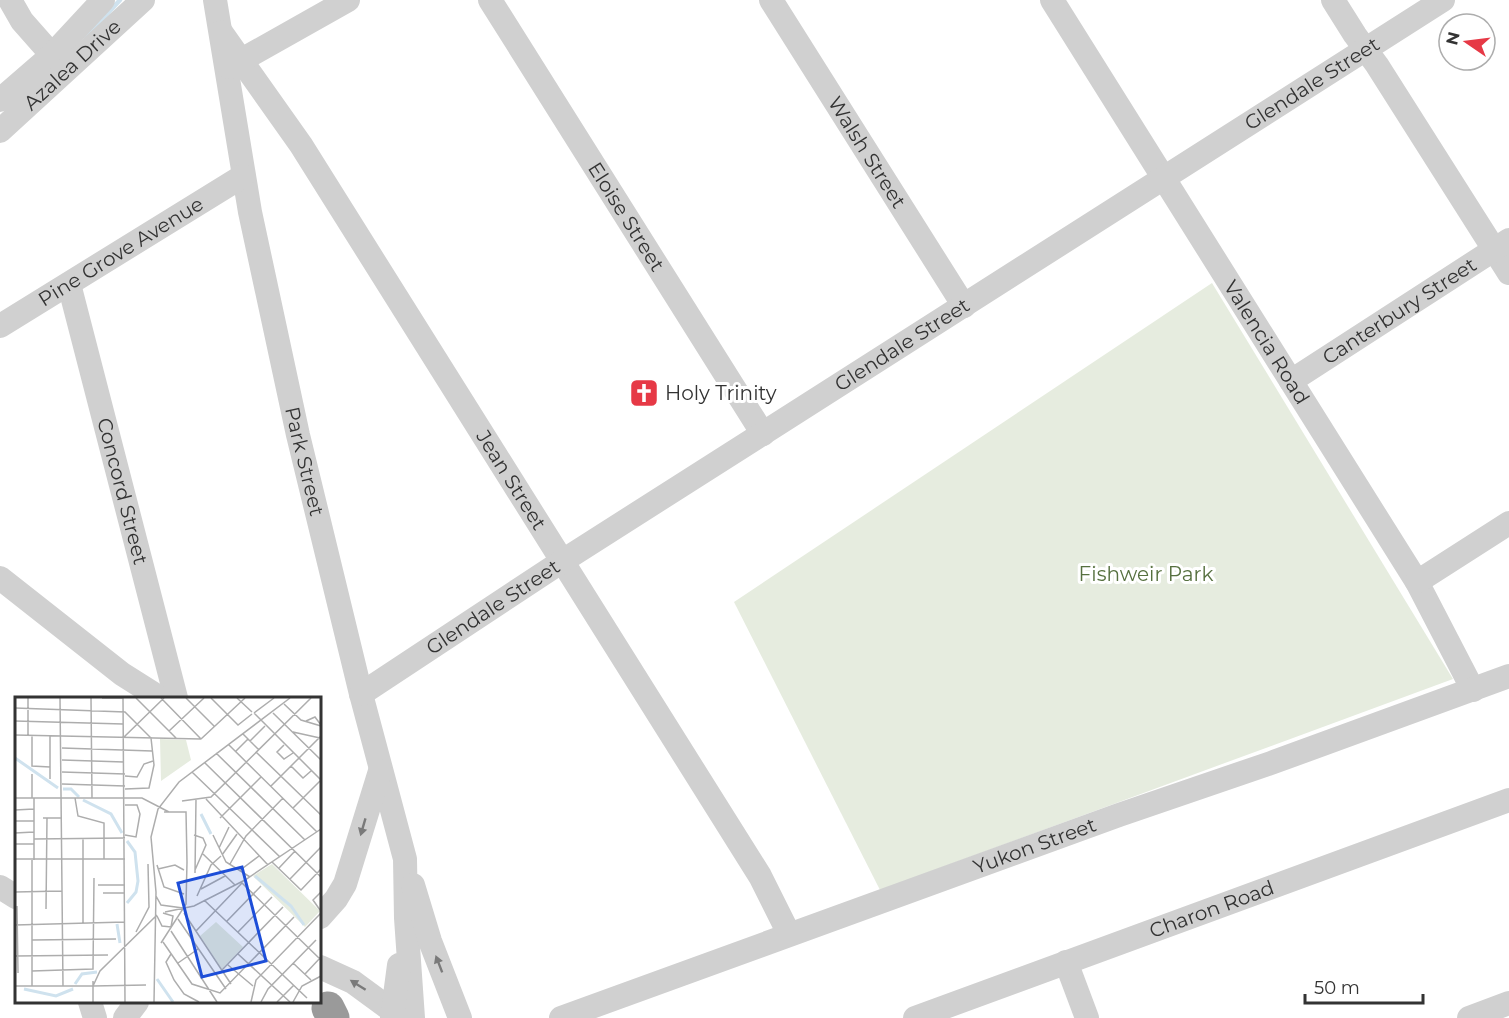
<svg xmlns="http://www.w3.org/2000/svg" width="1509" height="1018" font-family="Montserrat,sans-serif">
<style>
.green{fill:#e6ecdf}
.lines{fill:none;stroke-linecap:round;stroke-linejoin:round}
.stream{stroke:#cfe2ee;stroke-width:4.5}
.minor{stroke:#d0d0d0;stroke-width:24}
.highway{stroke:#9a9a9a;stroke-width:33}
.oneway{fill:#7a7a7a}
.labels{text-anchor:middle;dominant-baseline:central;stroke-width:6;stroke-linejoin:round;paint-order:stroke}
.street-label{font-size:20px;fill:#333;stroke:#fff}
.poi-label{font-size:20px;fill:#333;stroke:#fff;text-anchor:start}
.park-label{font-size:20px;fill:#56703f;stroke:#fff}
.inset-river{fill:none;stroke:#cfe2ee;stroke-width:3}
.inset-road{fill:none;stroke:#adadad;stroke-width:1.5}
.view{fill:#1d4ed8;fill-opacity:0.15;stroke:#1d4ed8;stroke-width:3}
.inset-edge{fill:none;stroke:#333;stroke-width:3}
</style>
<rect width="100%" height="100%" fill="#fff"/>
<path class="green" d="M 1212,283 L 1453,679 L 880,890 L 734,602 Z"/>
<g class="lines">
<path class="stream" d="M 86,37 L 120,0"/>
<g class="minor">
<path d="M 10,0 L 22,21 L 52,55"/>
<path id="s1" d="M 215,0 L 250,212 L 298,435 L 361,694 L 405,859 L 406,918 L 413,1018"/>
<path id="s2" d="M 490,0 L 763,434"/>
<path id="s3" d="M 771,0 L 964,306"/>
<path id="s4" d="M 1052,0 L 1417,582 L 1473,690"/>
<path d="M 1333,0 L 1355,35 L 1377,65 L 1509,273"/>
<path id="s5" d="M 221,32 L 301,145 L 760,876 L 789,934"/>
<path d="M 229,67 L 348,0"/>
<path d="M 0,100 L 52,55 L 103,0"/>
<path id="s6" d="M 0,131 L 143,0"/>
<path id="s7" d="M 69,284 L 176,698"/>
<path id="s8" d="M 0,326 L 243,176"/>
<path id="s9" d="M 1291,381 L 1509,240"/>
<path d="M 0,578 L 122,674 L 160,698"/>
<path d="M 1417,582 L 1509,523"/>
<path id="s10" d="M 361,694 L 561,562 L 1443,0"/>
<path d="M 413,885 L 430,941 L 460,1018"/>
<path d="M 0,887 L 16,897"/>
<path d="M 320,917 L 336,899 L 345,884 L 380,771"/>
<path d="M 1066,962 L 1087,1018"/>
<path d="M 320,967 L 353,982 L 402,1018"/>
<path d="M 90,1002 L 95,1018"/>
<path d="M 125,1018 L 137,1002"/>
<path d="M 392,1018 L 399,965"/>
<path id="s11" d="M 561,1018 L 1119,815 L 1271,763 L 1509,676"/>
<path id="s12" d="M 915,1018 L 1509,800"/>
<path d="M 1469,1018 L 1509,1003"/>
</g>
<path class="highway" d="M 328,1008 L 333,1018"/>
</g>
<defs><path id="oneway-solid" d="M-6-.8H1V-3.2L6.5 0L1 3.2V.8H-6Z" transform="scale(1.5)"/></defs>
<g class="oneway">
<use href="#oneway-solid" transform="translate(363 827) rotate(106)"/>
<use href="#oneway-solid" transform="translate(439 964) rotate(-111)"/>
<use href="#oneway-solid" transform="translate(358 985) rotate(-148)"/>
</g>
<defs>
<g id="church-square" transform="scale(1.5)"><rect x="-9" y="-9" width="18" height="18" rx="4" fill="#e63946" stroke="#fff"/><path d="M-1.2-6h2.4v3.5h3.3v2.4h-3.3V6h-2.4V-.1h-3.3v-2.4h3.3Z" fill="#fff"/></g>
</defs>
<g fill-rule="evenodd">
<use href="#church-square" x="644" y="393"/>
</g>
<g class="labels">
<g class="street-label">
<text stroke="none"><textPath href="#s6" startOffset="98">Azalea Drive</textPath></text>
<text stroke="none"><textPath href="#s10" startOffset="1130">Glendale Street</textPath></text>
<text stroke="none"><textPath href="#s3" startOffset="180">Walsh Street</textPath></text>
<text stroke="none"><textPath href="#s2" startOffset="256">Eloise Street</textPath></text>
<text stroke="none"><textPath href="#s8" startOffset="142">Pine Grove Avenue</textPath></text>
<text stroke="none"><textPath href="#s9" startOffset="129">Canterbury Street</textPath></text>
<text stroke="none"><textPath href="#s4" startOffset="404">Valencia Road</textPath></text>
<text stroke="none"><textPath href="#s10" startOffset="644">Glendale Street</textPath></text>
<text stroke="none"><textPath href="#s1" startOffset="470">Park Street</textPath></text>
<text stroke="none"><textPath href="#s5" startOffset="534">Jean Street</textPath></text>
<text stroke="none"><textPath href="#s7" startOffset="214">Concord Street</textPath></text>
<text stroke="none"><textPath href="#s10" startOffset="158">Glendale Street</textPath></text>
<text stroke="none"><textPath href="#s11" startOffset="504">Yukon Street</textPath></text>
<text stroke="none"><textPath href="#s12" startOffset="316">Charon Road</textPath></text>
</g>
<g class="poi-label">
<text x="665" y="393">Holy Trinity</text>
</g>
<g class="park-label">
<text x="1146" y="574">Fishweir Park</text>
</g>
</g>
<g transform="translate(15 697)">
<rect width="306" height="306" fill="#fff"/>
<path d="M 145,42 L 171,43 L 176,63 L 146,84 ZM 257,167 L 305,214 L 290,230 L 238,179 ZM 201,225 L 228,250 L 207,272 L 185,239 Z" fill="#e6ecdf"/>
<path class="inset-river" d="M 0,61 L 43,91M 48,92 L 56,92 L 64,100M 68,103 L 96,117 L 107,136M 186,117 L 196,137M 112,144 L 120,155 L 123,184 L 121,195 L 112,206M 240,179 L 276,209 L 289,228M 102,227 L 105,246M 142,282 L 158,305M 60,287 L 67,277 L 82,275M 9,292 L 41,299 L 58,292"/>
<path class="inset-road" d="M 13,1 L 13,38M 45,1 L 48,289M 76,1 L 77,101M 87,1 L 108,1M 108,1 L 110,305M 121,1 L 161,41M 146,1 L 186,42M 171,1 L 199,29M 196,1 L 223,28 L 237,17M 222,1 L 237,15M 269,7 L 286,23 L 306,29M 0,11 L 110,15 L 136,41 L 139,68 L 134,91 L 110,92M 239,16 L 259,1M 239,16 L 306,83M 258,16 L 306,63M 0,24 L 108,27M 291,24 L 300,20 L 306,28M 154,34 L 189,1M 278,35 L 305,41M 228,37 L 244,53M 0,38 L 186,42M 17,38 L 17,69 L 35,70M 35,39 L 35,82M 109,40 L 149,1M 186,42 L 230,1M 235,44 L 250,29M 214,48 L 302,135M 269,48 L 262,55 L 269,62 L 278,56M 47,51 L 137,54M 220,55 L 233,42M 241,55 L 306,118M 201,56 L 290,143M 47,63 L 109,65M 190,66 L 306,180M 276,69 L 288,81 L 296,74M 47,75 L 110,77M 177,75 L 265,160M 17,77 L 17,101M 110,79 L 122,80 L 129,67 L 138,64M 47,87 L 110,89M 256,89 L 306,39M 0,101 L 127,101 L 154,115M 19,101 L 19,163M 60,101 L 63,119 L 89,126 L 89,162M 191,102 L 253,168M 167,104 L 196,100 L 296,1M 110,108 L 122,108 L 125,117 L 121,140 L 110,138M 278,111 L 306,83M 0,113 L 19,112M 28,121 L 47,121M 205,121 L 246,80M 0,124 L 19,124M 0,136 L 19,135M 179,138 L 188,141 L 191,148 L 180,173M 198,138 L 211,165 L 235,180M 68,141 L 68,226M 19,142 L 110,141M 0,147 L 19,147M 204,151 L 214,130M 188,157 L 220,188M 207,158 L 222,137M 0,162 L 110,162M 17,163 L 17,289M 257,165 L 286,193 L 306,172M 215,167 L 231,139 L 268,101M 142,168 L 149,190 L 169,197M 264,171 L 280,154M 143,172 L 160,168 L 169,173M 224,174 L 244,159M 180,176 L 181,102M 275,182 L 306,150M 226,185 L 306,263M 83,188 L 110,188M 186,192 L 210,179M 0,195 L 47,194M 88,196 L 110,196M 141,199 L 146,208 L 168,211M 182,199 L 196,168 L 206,159M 189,203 L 292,301M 2,209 L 3,276M 31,212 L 32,121M 305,213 L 298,203 L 306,195M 150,215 L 179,209 L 230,183 L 306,132M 169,216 L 216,287M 142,219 L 147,229 L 156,230 L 158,219 L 148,216M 163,222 L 211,292M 212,224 L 246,189M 0,228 L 110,225M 156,234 L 202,305M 181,234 L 227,186M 121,235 L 134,210 L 133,167M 223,235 L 257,200M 17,243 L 101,242M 148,245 L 177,287 L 205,296 L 279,220M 146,246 L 171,207 L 172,165 L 171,115 L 149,115M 156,257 L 151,265 L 159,283 L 169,297 L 184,305M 223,257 L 275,305M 0,259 L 93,258M 163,266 L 183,252M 278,266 L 296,283M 213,268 L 238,289M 207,273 L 268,210M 17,274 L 78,272 L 79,181M 290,277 L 306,260M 78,284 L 78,305M 0,289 L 78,289M 78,289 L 85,274 L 142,218M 78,289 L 131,288M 139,305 L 141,195 L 136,140 L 143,112 L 164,85 L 275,1M 236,305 L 241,283 L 306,216M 246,305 L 253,292 L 301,243M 262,305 L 279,288M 278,305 L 287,289 L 306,279"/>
<path class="view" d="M 227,170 L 251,264 L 187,280 L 163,186 Z"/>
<rect width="306" height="306" class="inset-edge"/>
</g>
<g transform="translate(1467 42) rotate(284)"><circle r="28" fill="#ffffff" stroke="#adadad" stroke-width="1.5"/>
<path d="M0-4.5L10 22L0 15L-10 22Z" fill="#e63946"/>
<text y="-9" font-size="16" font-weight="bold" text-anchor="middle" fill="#333333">N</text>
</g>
<path d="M1305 994v9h118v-9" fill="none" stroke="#333333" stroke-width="3"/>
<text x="1314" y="994" font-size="18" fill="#333333" stroke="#ffffff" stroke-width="4.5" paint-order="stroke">50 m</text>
</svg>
